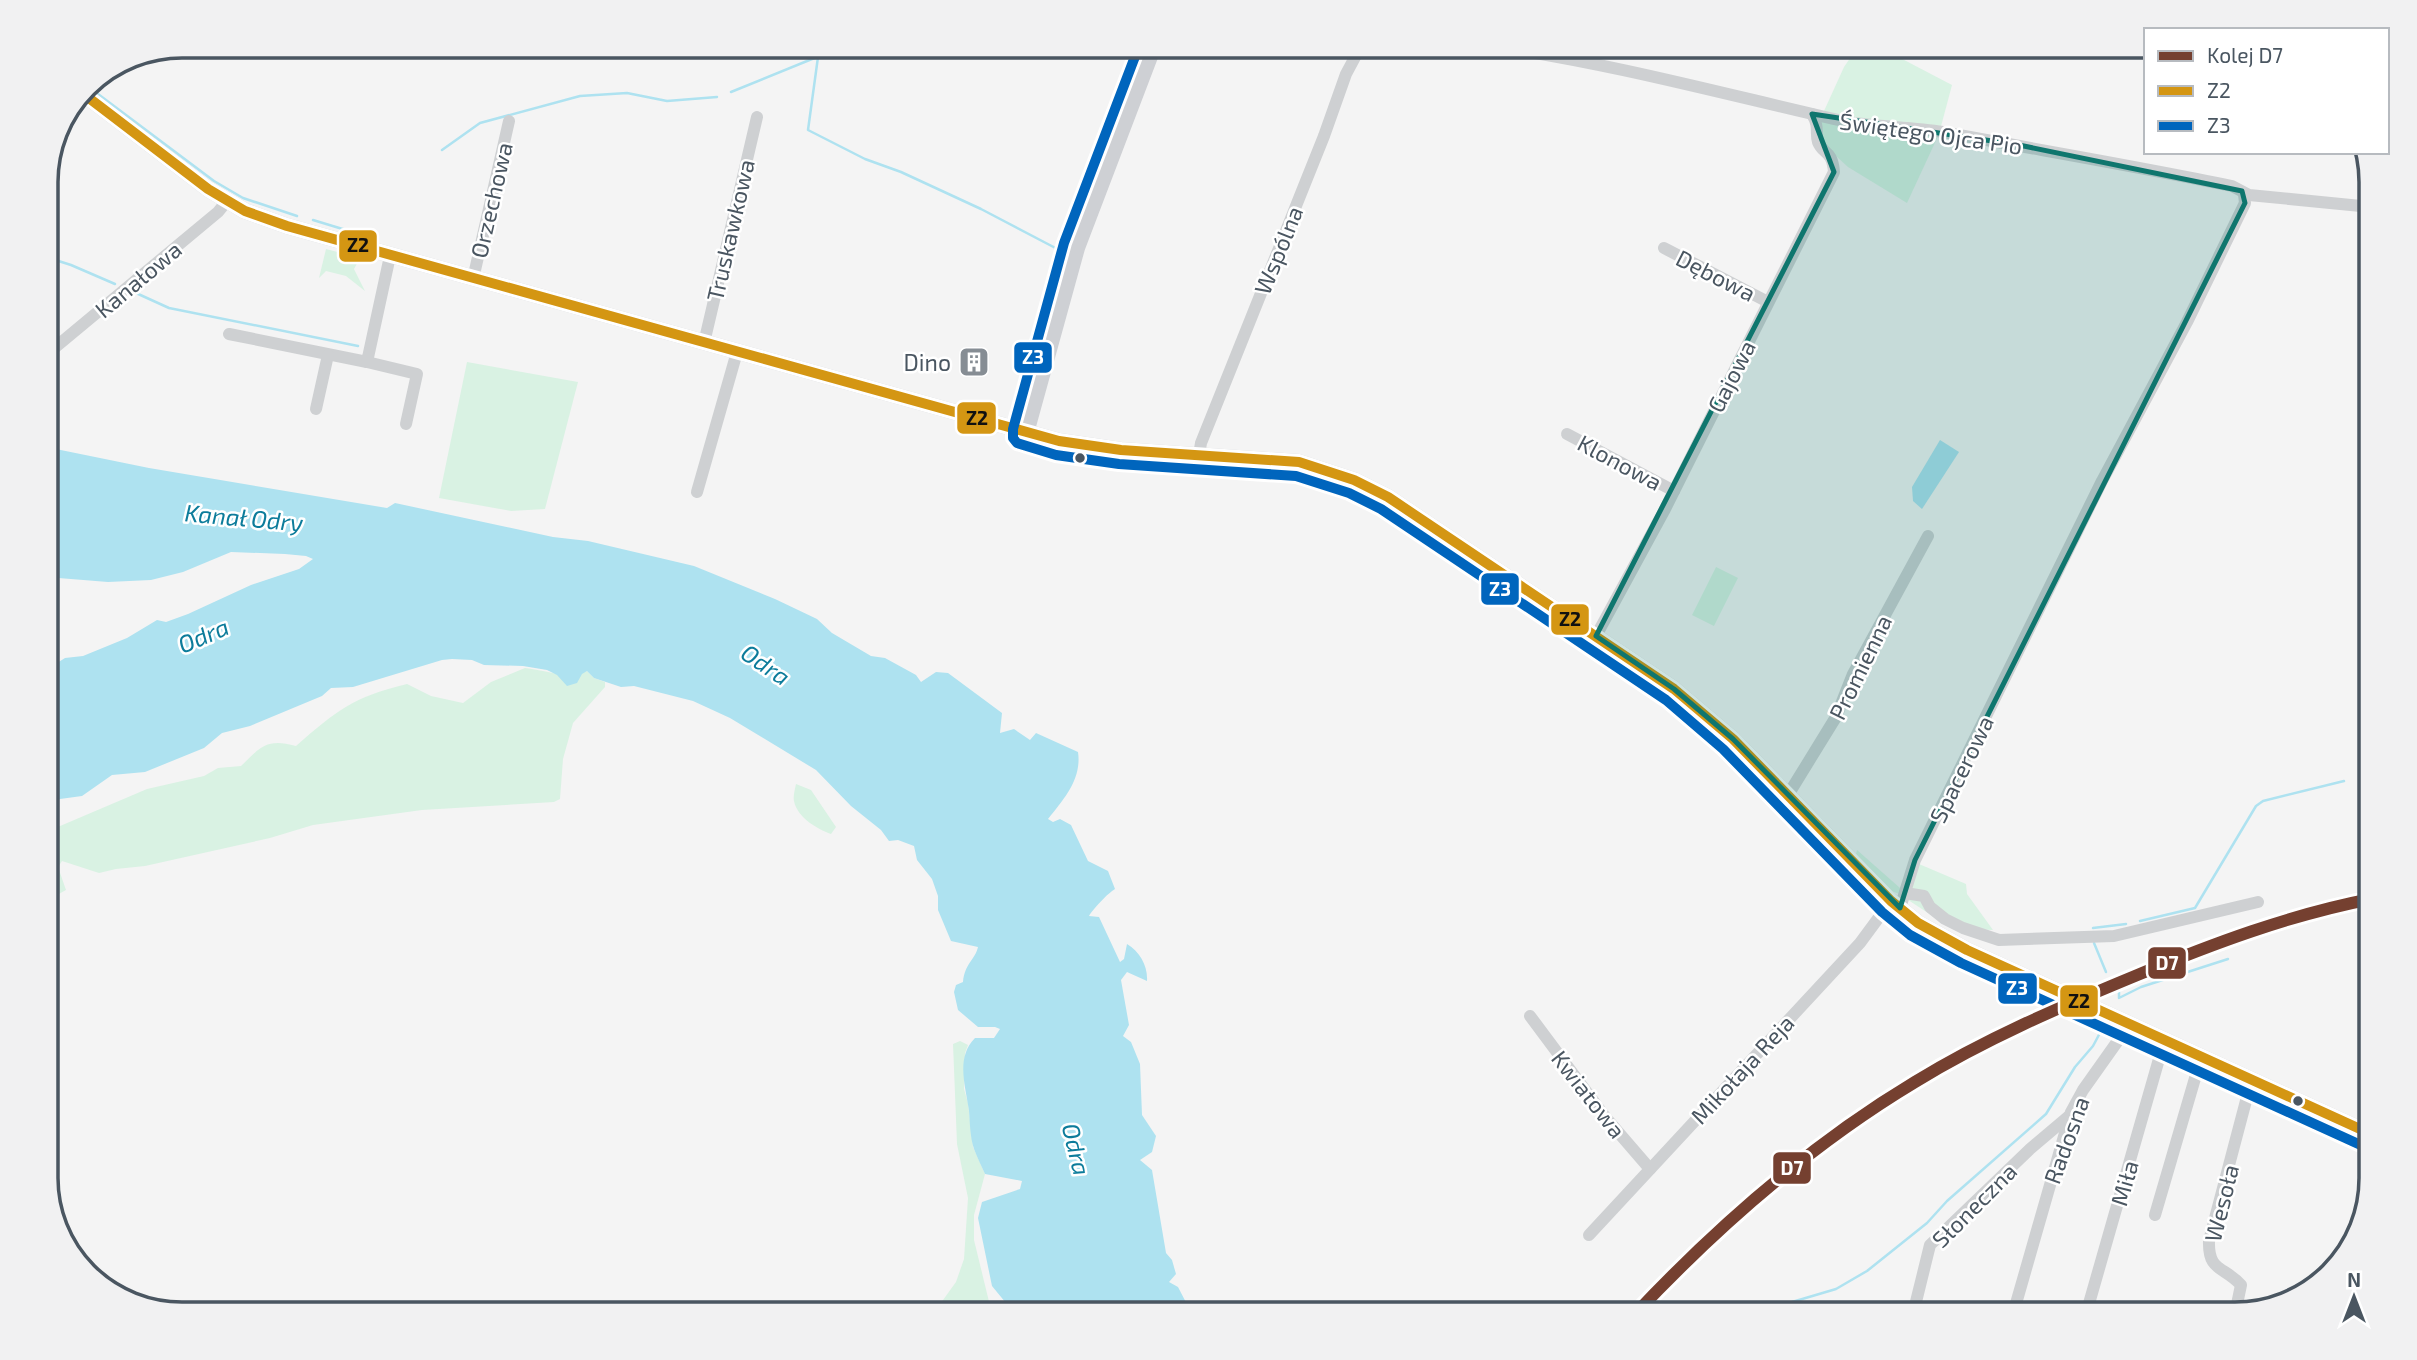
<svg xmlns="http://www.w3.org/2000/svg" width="2417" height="1360" font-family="'Exo 2',sans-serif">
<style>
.green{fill:#d9f2e3}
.water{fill:#aee2f0}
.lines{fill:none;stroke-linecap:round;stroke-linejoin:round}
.stream{stroke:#aee2f0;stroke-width:2.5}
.street{stroke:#ced0d2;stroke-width:12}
.secondary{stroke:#ced0d4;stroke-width:16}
.bus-1-casing{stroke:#fff;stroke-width:16}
.bus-2-casing{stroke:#fff;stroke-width:16}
.bus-1{stroke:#d49613;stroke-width:10}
.bus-2{stroke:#0065bd;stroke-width:10}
.rail-1-casing{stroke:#fff;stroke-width:18}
.rail-1{stroke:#754030;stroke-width:12}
.marked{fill:#0f766e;fill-opacity:0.2;stroke:#0f766e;stroke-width:5;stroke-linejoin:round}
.bus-dot{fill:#4a5661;stroke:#fff;stroke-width:2.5}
.labels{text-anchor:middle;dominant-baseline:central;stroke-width:5;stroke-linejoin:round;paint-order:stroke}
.street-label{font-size:23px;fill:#4a5661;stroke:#fff}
.poi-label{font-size:23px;fill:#4a5661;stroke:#fff;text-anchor:end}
.water-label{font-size:24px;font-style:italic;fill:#0c7c9b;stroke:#fff}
.rim{fill:none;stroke:#4a5661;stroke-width:3.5}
.line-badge{stroke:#fff;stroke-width:2.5}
.badge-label{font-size:19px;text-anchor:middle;font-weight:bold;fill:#fff}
.pale-badge-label{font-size:19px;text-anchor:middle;font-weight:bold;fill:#111}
</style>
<rect width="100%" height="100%" fill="#f4f4f4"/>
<g class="green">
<path d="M 1864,46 L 1885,50 L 1952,85 L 1939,134 L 1907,203 L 1848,167 L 1822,143 L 1819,122 L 1844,67 L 1857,48 Z"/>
<path d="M 326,249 L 360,258 L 354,269 L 365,291 L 346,276 L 326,271 L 319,278 Z"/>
<path d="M 467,362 L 578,382 L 545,509 L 511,511 L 439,498 Z"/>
<path d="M 1716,567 L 1738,578 L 1714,626 L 1692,615 Z"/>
<path d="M 525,668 C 546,670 567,680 587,671 L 594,678 L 605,682 L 605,687 L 573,723 L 563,759 L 560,799 L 554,802 L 422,810 L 313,825 L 270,838 L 145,866 L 116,869 L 99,873 L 62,861 L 58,867 L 66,890 L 46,901 L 46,832 L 147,789 L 204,776 L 218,768 L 241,766 C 261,747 266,738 296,746 C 336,711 353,697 407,684 L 431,696 L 463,703 L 491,682 Z"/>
<path d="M 796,784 L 811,790 L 836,827 L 831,834 C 817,829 797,817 794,801 C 793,796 795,789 796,784 Z"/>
<path d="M 1857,850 L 1900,888 L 1912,861 L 1966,884 L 1967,894 L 1993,930 L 1951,928 L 1899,894 L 1887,889 L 1861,862 L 1856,854 Z"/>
<path d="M 960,1041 L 968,1045 L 965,1053 L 964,1089 L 968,1103 L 973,1147 L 985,1174 L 974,1215 L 974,1240 L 992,1314 L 943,1314 L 938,1307 L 956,1282 L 964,1259 L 968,1198 L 957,1144 L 953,1044 Z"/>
</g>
<g class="water">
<path d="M 1940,440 L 1959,452 L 1922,509 L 1913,501 L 1912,487 Z"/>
<path d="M 46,447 L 149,468 L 387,508 L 395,503 L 553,537 L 588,541 L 694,566 L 775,599 L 817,619 L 832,633 L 871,656 L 885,658 L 916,675 L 921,682 L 936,672 L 948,673 L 1002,713 L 1000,733 L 1014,729 L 1030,740 L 1036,733 L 1078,752 C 1082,779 1064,799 1048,819 L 1053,822 L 1060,819 L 1071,825 L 1088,861 L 1108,871 L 1115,889 C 1108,893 1093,909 1089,916 L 1099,917 L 1120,962 L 1124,959 L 1127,944 C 1140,952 1148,966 1147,981 L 1127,972 L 1121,980 L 1129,1025 L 1123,1036 L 1131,1042 L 1140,1064 L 1142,1115 L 1156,1136 L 1152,1152 L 1140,1160 L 1152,1170 L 1166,1253 L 1172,1260 L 1176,1274 L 1169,1282 L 1178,1287 L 1192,1314 L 1015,1314 L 992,1286 L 978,1218 L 982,1202 L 1020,1189 L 1022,1181 L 985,1174 C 981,1165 977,1157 974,1149 C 970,1137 970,1123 969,1111 C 966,1087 955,1058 975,1038 L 994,1038 L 1000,1029 L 995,1027 L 978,1027 L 958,1010 L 954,992 L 956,985 L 963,982 C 965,963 975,960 978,947 L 951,941 L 938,910 L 938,896 L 932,879 L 917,860 L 914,846 L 898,840 L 889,841 L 881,830 L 851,806 L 816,770 L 730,718 L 693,701 L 634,686 L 621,687 L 594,678 L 587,671 L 582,674 L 577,683 L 567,686 L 557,675 L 547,670 L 523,666 L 484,665 L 472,660 L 452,659 L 442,660 L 353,687 L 331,688 L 322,696 L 250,726 L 222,733 L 204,748 L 145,772 L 112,775 L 82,796 L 60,799 L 46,807 L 46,670 L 65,658 L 83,656 L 127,638 L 157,620 L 166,622 L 188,614 L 251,585 L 299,569 L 313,559 L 306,556 L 285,554 L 231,552 L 183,572 L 151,580 L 108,582 L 46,577 Z"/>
</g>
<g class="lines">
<g class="stream">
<path d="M 818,57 L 808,130 L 865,159 L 901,172 L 981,209 L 1065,253 L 1032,365 L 1024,405 L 1014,415"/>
<path d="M 86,85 L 214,181 L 243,198 L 297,216"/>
<path d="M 731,92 L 812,59 L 856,46 L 904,52"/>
<path d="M 442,150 L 480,123 L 580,96 L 627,93 L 667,101 L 717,97"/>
<path d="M 313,220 L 359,234"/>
<path d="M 46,257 L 71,265 L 115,284"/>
<path d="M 136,293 L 169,308 L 358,346"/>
<path d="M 2365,778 L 2371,777"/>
<path d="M 2140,921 L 2195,908 L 2256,806 L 2263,801 L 2344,781"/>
<path d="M 2093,928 L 2126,924"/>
<path d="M 2094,943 L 2106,972"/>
<path d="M 2119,988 L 2119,998 L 2141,987 L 2228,959"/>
<path d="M 1734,1314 L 1782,1305 L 1836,1289 L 1867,1271 L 1927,1223 L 1947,1201 L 2046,1114 L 2075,1067 L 2093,1046 L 2101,1031"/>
</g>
<g class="street">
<path d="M 1491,46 C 1611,63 1728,95 1847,122 C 1879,127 1911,127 1943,132 C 2039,150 2136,166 2232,186 L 2249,195 L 2371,207"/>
<path d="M 1664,248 L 1768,302"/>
<path d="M 473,279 L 509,121"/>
<path d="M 229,334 L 367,362 L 390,256"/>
<path d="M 704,343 L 757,117"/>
<path d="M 46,355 L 218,212 L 227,201"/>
<path d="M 367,362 L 417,374 L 406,424"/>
<path d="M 316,409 L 328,355"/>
<path d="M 1567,434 L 1674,491"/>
<path d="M 1199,455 L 1201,443 L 1324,136 L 1346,74 L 1361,46"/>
<path d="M 697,492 L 737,352"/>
<path d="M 1596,636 L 1664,511 L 1834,172 C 1832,149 1823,155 1818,142 C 1815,133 1820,127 1812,114"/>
<path d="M 1788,795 L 1836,717 L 1853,674 L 1928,536"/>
<path d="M 1905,893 L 1924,896 L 1930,907 L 1945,919 L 1963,928 L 1999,940 L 2114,936 L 2258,902"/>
<path d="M 1900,908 L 1915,860 L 2102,481 L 2187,322 L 2245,203 L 2244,194"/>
<path d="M 1530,1016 L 1606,1118 L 1650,1169"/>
<path d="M 2155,1215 L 2198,1068"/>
<path d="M 1589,1235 L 1860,943 L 1891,901"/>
<path d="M 1913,1314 L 1930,1245 L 2030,1149 L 2069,1116"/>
<path d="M 2013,1314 L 2071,1112 L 2083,1090 L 2122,1035 L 2209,1071 L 2213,1061"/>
<path d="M 2086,1314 L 2161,1052"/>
<path d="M 2235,1314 L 2241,1285 C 2224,1266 2208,1272 2209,1241 L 2252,1078"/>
</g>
<g class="secondary">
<path d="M 81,92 L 208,189 L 245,211 L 287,226 L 1059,441 L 1121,450 L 1299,462 L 1354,480 L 1388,497 L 1674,689 L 1733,739 L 1891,901 L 1918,923 L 1967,950 L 2371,1134"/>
<path d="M 1026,433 L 1077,248 L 1154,46"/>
</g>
<g class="bus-1-casing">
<path id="bus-1" d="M 81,92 L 208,189 L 245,211 L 287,226 L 1059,441 L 1121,450 L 1299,462 L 1354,480 L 1388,497 L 1674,689 L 1733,739 L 1891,901 L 1918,923 L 1967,950 L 2371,1134"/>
</g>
<g class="bus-2-casing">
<path id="bus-2" d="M 1139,46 L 1064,243 L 1013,429 L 1013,438 L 1017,443 L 1056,455 L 1119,464 L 1296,476 L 1349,493 L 1381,509 L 1666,700 L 1723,749 L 1882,912 L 1910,935 L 1961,963 L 2365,1147"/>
</g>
<use href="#bus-1" class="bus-1"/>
<use href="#bus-2" class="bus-2"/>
<g class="rail-1-casing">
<path id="rail-1" d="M 1635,1314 C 1719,1225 1810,1145 1915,1082 C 1985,1039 2060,1007 2135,976 C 2212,944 2289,915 2371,899"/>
</g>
<use href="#rail-1" class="rail-1"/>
</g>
<path class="marked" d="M 1812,114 L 2019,145 L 2242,191 L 2245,203 L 1915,860 L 1900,908 L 1733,739 L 1674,689 L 1596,636 L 1834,172 Z"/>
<defs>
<g id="building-square" transform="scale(1.575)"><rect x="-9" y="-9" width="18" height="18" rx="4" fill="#868d94" stroke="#fff"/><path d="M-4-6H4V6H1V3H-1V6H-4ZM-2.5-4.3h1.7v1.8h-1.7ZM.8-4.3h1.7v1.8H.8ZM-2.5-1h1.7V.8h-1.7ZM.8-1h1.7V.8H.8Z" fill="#fff"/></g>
</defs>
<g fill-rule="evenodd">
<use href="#building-square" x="974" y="362"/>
</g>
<g class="bus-dot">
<circle cx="1080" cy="458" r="6"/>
<circle cx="2298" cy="1101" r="6"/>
</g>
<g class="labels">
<g class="street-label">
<text transform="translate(1931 133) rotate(8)">Świętego Ojca Pio</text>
<text transform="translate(491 200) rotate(-77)">Orzechowa</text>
<text transform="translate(730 230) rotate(-77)">Truskawkowa</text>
<text transform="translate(1278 250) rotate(-68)">Wspólna</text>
<text transform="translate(1716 275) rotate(27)">Dębowa</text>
<text transform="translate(138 279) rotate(-40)">Kanałowa</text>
<text transform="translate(1731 376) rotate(-63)">Gajowa</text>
<text transform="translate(1620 462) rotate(28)">Klonowa</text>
<text transform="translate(1860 667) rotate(-64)">Promienna</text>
<text transform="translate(1961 769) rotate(-64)">Spacerowa</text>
<text transform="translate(1742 1069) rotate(-47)">Mikołaja Reja</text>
<text transform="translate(1589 1094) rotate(52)">Kwiatowa</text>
<text transform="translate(2066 1140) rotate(-70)">Radosna</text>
<text transform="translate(2124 1183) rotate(-74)">Miła</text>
<text transform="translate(2221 1203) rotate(-76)">Wesoła</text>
<text transform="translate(1974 1205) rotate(-45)">Słoneczna</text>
</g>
<g class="poi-label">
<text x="951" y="362">Dino</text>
</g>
<g class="water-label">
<text transform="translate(244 517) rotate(5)">Kanał Odry</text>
<text transform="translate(203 635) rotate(-23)">Odra</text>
<text transform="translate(766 664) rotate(34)">Odra</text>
<text transform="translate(1077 1149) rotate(76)">Odra</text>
</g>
</g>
<path d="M0 0H2417V1360H0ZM182 58H2235A124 124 0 0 1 2359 182V1178A124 124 0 0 1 2235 1302H182A124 124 0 0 1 58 1178V182A124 124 0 0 1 182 58Z" fill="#f1f1f2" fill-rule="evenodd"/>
<path class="rim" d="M182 58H2235A124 124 0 0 1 2359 182V1178A124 124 0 0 1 2235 1302H182A124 124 0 0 1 58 1178V182A124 124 0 0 1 182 58Z"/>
<g class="line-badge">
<rect x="338" y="229" width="40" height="34" rx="7" fill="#d49613"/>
<rect x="1013" y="341" width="40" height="33" rx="7" fill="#0065bd"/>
<rect x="956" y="401" width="41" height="34" rx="7" fill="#d49613"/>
<rect x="1480" y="572" width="40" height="34" rx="7" fill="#0065bd"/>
<rect x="1550" y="603" width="40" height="33" rx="7" fill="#d49613"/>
<rect x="2147" y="946" width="40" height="34" rx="7" fill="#754030"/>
<rect x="1997" y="972" width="41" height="33" rx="7" fill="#0065bd"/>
<rect x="2059" y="984" width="40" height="34" rx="7" fill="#d49613"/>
<rect x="1772" y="1151" width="40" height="34" rx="7" fill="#754030"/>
</g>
<g class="badge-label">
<text x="1033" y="364">Z3</text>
<text x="1500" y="596">Z3</text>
<text x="2167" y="970">D7</text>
<text x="2017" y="995">Z3</text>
<text x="1792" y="1175">D7</text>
</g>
<g class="pale-badge-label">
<text x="358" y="252">Z2</text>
<text x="977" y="425">Z2</text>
<text x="1570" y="626">Z2</text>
<text x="2079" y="1008">Z2</text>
</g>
<rect x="2144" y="28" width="245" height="126" fill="#ffffff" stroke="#b7bbc0" stroke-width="2"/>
<rect x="2158" y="51" width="35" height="10" fill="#754030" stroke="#b7bbc0" stroke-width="2"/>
<text x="2207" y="63" font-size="21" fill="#4a5661">Kolej D7</text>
<rect x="2158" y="86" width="35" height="10" fill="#d49613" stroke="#b7bbc0" stroke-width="2"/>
<text x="2207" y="98" font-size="21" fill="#4a5661">Z2</text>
<rect x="2158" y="121" width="35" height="10" fill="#0065bd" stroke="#b7bbc0" stroke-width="2"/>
<text x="2207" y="133" font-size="21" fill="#4a5661">Z3</text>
<g transform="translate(2354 1297)" stroke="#ffffff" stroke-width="5" paint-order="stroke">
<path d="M0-5L12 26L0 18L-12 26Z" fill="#4a5661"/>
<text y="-10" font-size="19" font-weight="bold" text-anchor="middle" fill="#4a5661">N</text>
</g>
</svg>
